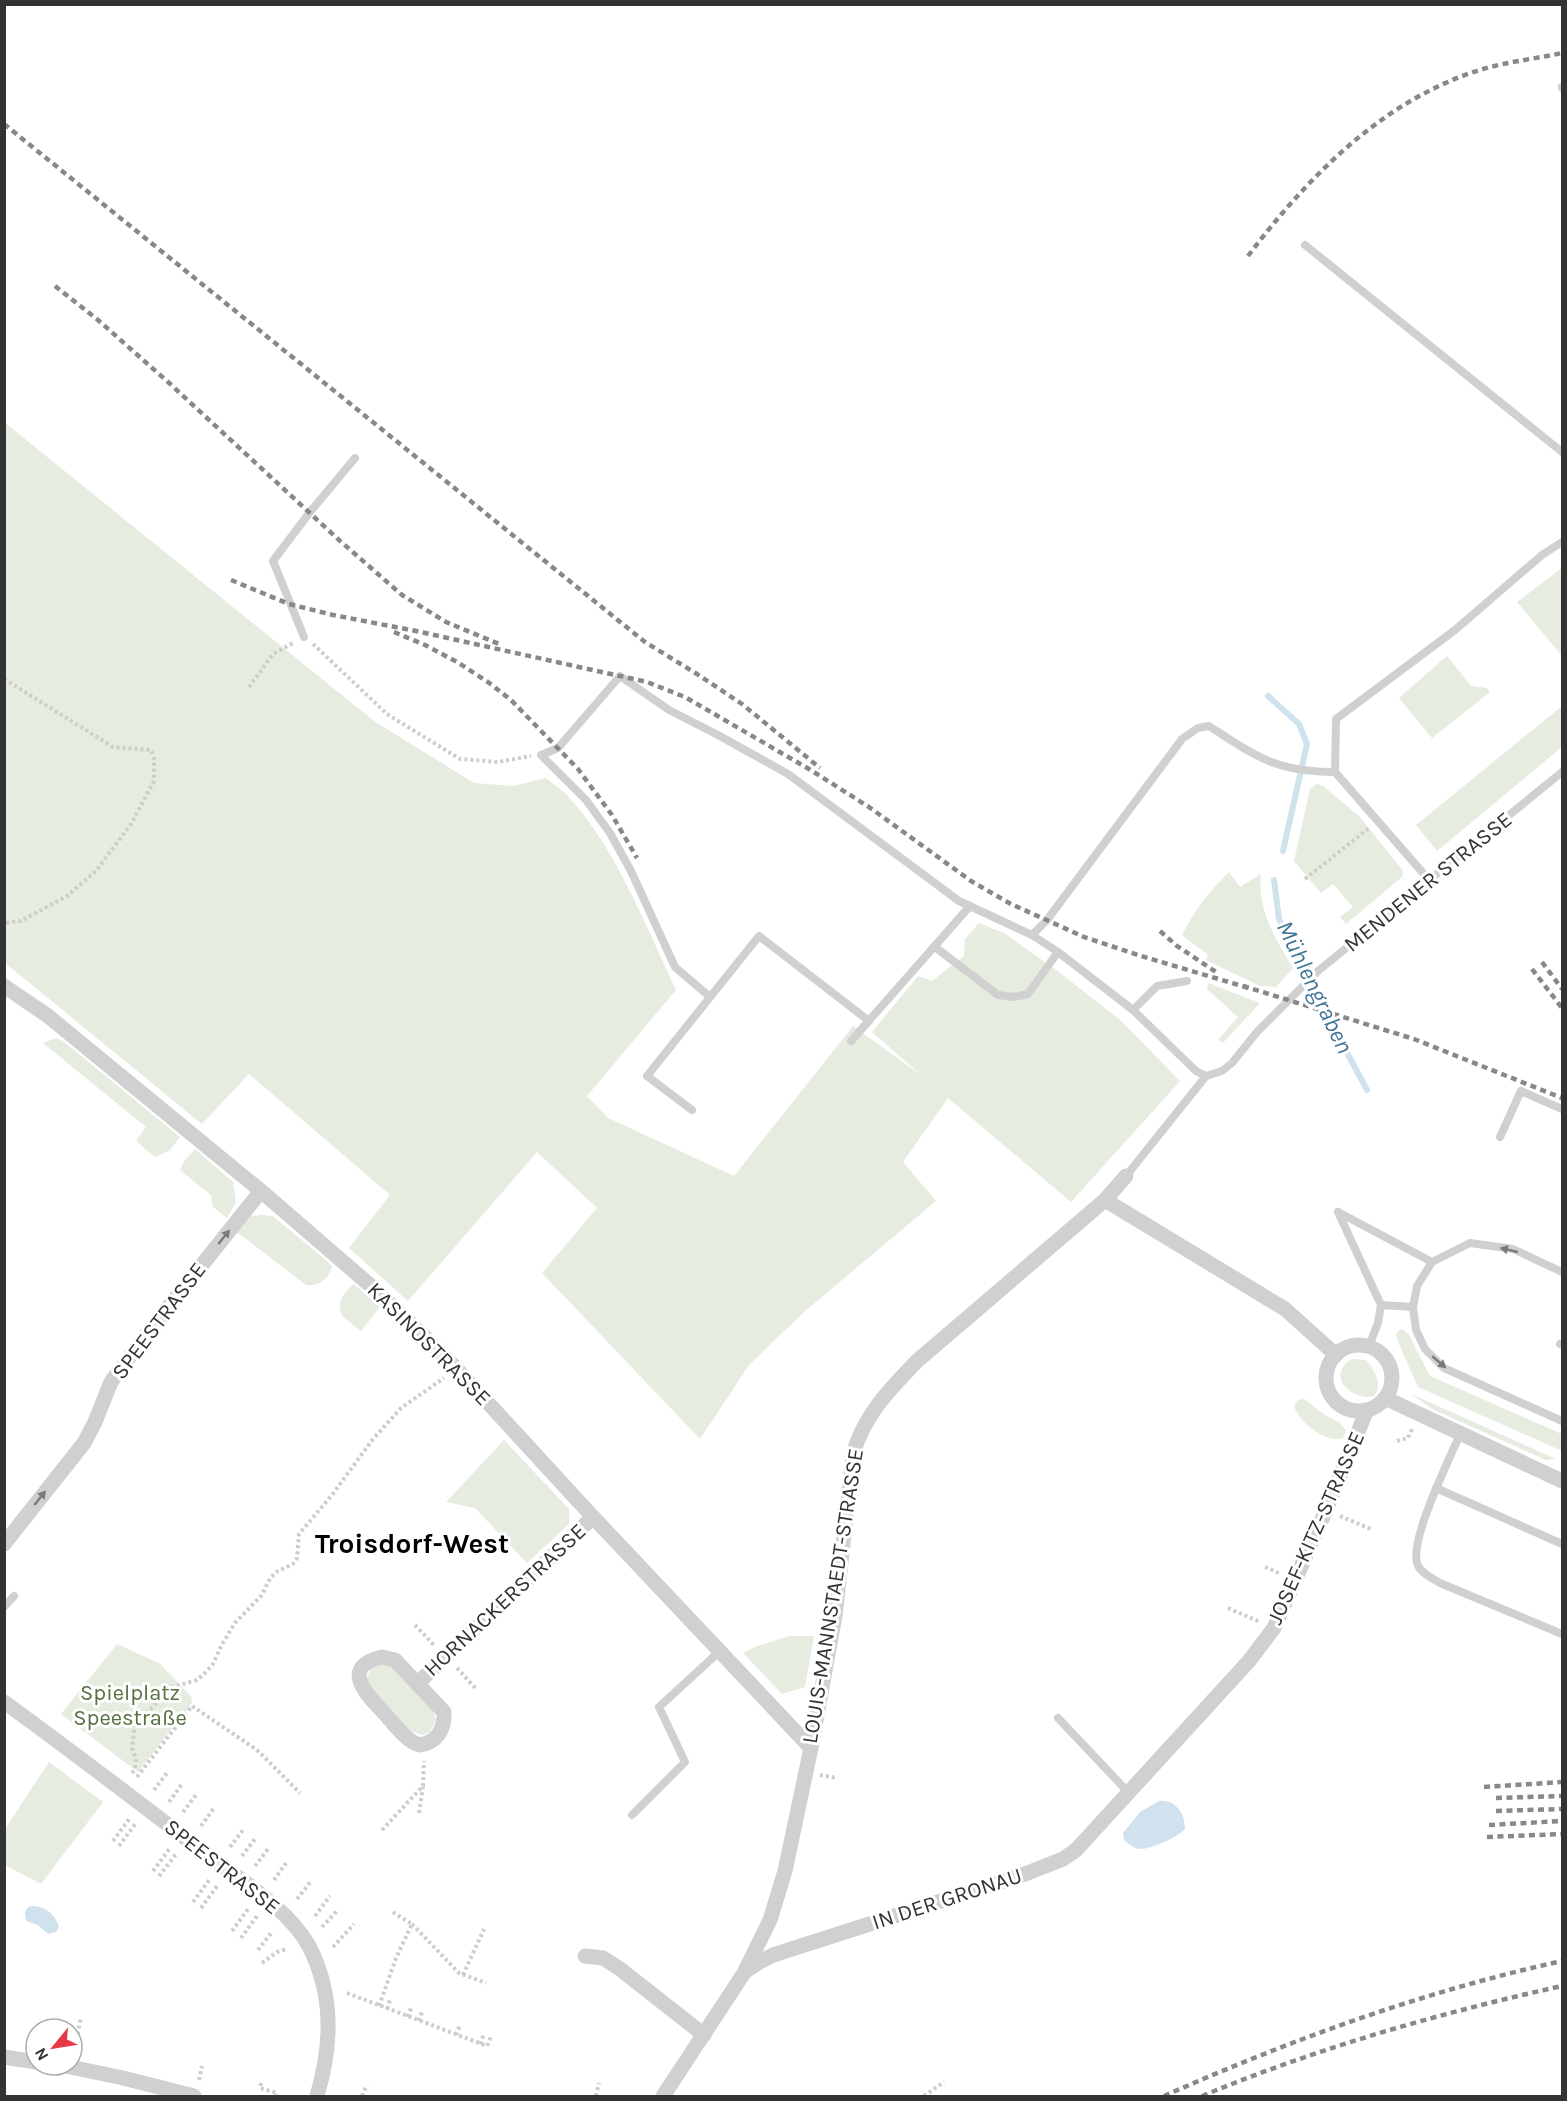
<svg xmlns="http://www.w3.org/2000/svg" width="1567" height="2101" font-family="Karla,sans-serif">
<style>
.green{fill:#e6ecdf}
.water{fill:#cfe2ee}
.lines{fill:none;stroke-linecap:round;stroke-linejoin:round}
.stream{stroke:#cfe2ee;stroke-width:6}
.path{stroke:#cdcdcd;stroke-width:4;stroke-dasharray:3 3;stroke-linecap:butt}
.lane{stroke:#d0d0d0;stroke-width:8}
.street{stroke:#d0d0d0;stroke-width:15}
.rail{stroke:#888;stroke-width:4.5;stroke-dasharray:6 4.5;stroke-linecap:butt}
.oneway{fill:#7a7a7a}
.labels{text-anchor:middle;dominant-baseline:central;stroke-width:6;stroke-linejoin:round;paint-order:stroke}
.street-label{font-size:22px;fill:#333;stroke:#fff}
.park-label{font-size:22px;fill:#56703f;stroke:#fff}
.water-label{font-size:24px;font-style:italic;fill:#3f7597;stroke:#fff}
.district-label{font-size:28px;font-weight:bold;fill:#000;stroke:#fff}
</style>
<rect width="100%" height="100%" fill="#fff"/>
<g class="green">
<path d="M 4,422 L 374,721 L 474,783 L 513,786 L 546,778 C 556,786 566,793 574,803 C 620,857 646,927 676,990 L 587,1096 L 608,1118 L 734,1176 L 853,1026 L 921,1075 L 872,1032 L 918,976 L 932,981 L 964,956 L 965,939 L 979,923 L 1004,933 L 1059,972 L 1120,1020 L 1180,1081 L 1071,1202 L 948,1098 L 903,1162 L 936,1201 L 804,1312 L 749,1365 L 700,1439 L 542,1273 L 597,1208 L 537,1152 L 408,1301 L 349,1248 L 390,1195 L 249,1074 L 202,1124 L 5,963 Z"/>
<path d="M 1562,568 L 1562,656 L 1517,602 Z"/>
<path d="M 1447,656 L 1471,686 L 1487,688 L 1490,692 L 1432,738 L 1399,698 Z"/>
<path d="M 1562,706 L 1562,747 L 1437,851 L 1416,825 Z"/>
<path d="M 1317,784 L 1323,786 L 1360,817 L 1403,871 L 1402,877 L 1346,924 L 1340,917 L 1353,907 L 1333,884 L 1321,893 L 1294,861 L 1310,789 Z"/>
<path d="M 1229,872 L 1240,887 L 1261,874 C 1257,909 1275,939 1293,968 L 1276,987 L 1260,986 L 1206,960 L 1208,955 L 1182,935 C 1195,910 1209,891 1229,872 Z"/>
<path d="M 1208,983 L 1260,1003 L 1223,1043 L 1218,1040 L 1238,1017 L 1207,989 Z"/>
<path d="M 56,1038 L 63,1041 L 180,1137 L 170,1150 L 155,1157 L 136,1141 L 146,1127 L 43,1043 Z"/>
<path d="M 195,1149 L 233,1182 L 236,1202 L 227,1218 L 213,1207 L 211,1195 L 180,1170 L 185,1160 Z"/>
<path d="M 262,1215 L 273,1216 L 327,1261 L 332,1267 C 328,1279 319,1287 306,1285 L 237,1232 L 251,1216 Z"/>
<path d="M 352,1285 L 355,1285 L 380,1307 L 361,1331 L 342,1316 C 336,1302 343,1295 352,1285 Z"/>
<path d="M 1402,1329 L 1409,1335 L 1430,1376 L 1562,1434 L 1562,1451 L 1418,1387 L 1398,1342 L 1396,1334 L 1399,1330 Z"/>
<path d="M 1352,1359 L 1366,1360 C 1375,1370 1383,1385 1374,1396 C 1362,1400 1350,1393 1342,1383 C 1338,1372 1342,1364 1352,1359 Z"/>
<path d="M 1411,1394 L 1556,1459 L 1546,1460 L 1432,1409 Z"/>
<path d="M 1304,1399 L 1325,1415 L 1340,1423 L 1346,1431 L 1343,1438 C 1326,1444 1299,1422 1294,1406 L 1298,1400 Z"/>
<path d="M 504,1440 L 569,1509 L 569,1524 L 527,1563 L 475,1508 L 446,1502 Z"/>
<path d="M 789,1636 L 814,1636 L 805,1687 L 782,1694 L 743,1653 L 755,1647 Z"/>
<path d="M 117,1644 L 159,1663 L 191,1696 L 192,1703 L 138,1772 L 61,1714 Z"/>
<path d="M 386,1664 L 391,1665 L 432,1707 L 436,1720 L 430,1732 L 423,1735 L 408,1731 L 370,1689 L 367,1678 L 371,1669 L 379,1665 Z"/>
<path d="M 49,1762 L 103,1802 L 41,1884 L 5,1865 L 5,1829 Z"/>
</g>
<g class="water">
<path d="M 1159,1801 C 1176,1799 1185,1814 1185,1829 C 1178,1837 1151,1849 1141,1849 C 1134,1849 1129,1844 1124,1840 L 1123,1833 L 1140,1812 Z"/>
<path d="M 32,1906 C 45,1906 55,1914 59,1927 L 56,1932 L 48,1934 L 38,1925 L 26,1921 L 25,1912 L 28,1907 Z"/>
</g>
<g class="lines">
<g class="stream">
<path d="M 1268,696 L 1299,724 L 1307,744 L 1283,851"/>
<path d="M 1274,880 L 1279,919 L 1295,955 L 1367,1090"/>
</g>
<g class="path">
<path d="M 313,644 L 387,714 L 460,759 L 498,762 L 531,756"/>
<path d="M 4,679 L 113,747 L 151,750 L 154,758 L 154,781 L 131,824 L 96,871 L 67,896 L 21,921 L 4,923"/>
<path d="M 249,687 L 273,654 L 295,642"/>
<path d="M 1305,879 L 1368,829"/>
<path d="M 1397,1441 L 1408,1438 L 1413,1427"/>
<path d="M 1340,1516 L 1373,1530"/>
<path d="M 1265,1567 L 1281,1574"/>
<path d="M 1228,1608 L 1260,1622"/>
<path d="M 415,1625 L 435,1646"/>
<path d="M 457,1668 L 477,1690"/>
<path d="M 132,1773 L 135,1769 L 136,1759 L 132,1748 L 135,1724 L 173,1687 L 197,1680 L 204,1674 L 213,1664 L 221,1646 L 235,1623 L 261,1596 L 271,1577 L 278,1571 L 293,1564 L 297,1558 L 299,1534 L 332,1495 L 373,1439 L 401,1408 L 444,1378"/>
<path d="M 820,1775 L 837,1778"/>
<path d="M 137,1777 L 192,1706 L 257,1750 L 300,1793"/>
<path d="M 154,1790 L 167,1773"/>
<path d="M 169,1802 L 182,1784"/>
<path d="M 183,1812 L 196,1795"/>
<path d="M 419,1813 L 423,1787"/>
<path d="M 201,1826 L 214,1808"/>
<path d="M 382,1830 L 423,1786 L 424,1761"/>
<path d="M 113,1841 L 130,1818"/>
<path d="M 119,1846 L 136,1823"/>
<path d="M 230,1847 L 243,1830"/>
<path d="M 242,1856 L 255,1839"/>
<path d="M 255,1866 L 268,1849"/>
<path d="M 153,1871 L 170,1848"/>
<path d="M 159,1876 L 177,1853"/>
<path d="M 274,1880 L 286,1863"/>
<path d="M 297,1899 L 311,1881"/>
<path d="M 193,1902 L 210,1879"/>
<path d="M 201,1908 L 218,1885"/>
<path d="M 315,1916 L 330,1896"/>
<path d="M 412,1924 L 459,1973 L 486,1983"/>
<path d="M 322,1927 L 337,1911"/>
<path d="M 232,1931 L 248,1909"/>
<path d="M 241,1938 L 257,1916"/>
<path d="M 333,1947 L 354,1924"/>
<path d="M 258,1950 L 272,1932"/>
<path d="M 262,1963 L 277,1952 L 286,1949"/>
<path d="M 463,1975 L 484,1929"/>
<path d="M 347,1993 L 487,2046 L 491,2037"/>
<path d="M 379,2006 L 396,1958 L 412,1924 L 391,1911"/>
<path d="M 387,2009 L 390,2000"/>
<path d="M 408,2017 L 411,2008"/>
<path d="M 419,2021 L 422,2012"/>
<path d="M 456,2035 L 460,2025"/>
<path d="M 480,2044 L 484,2034"/>
<path d="M 74,2052 L 81,2017"/>
<path d="M 199,2080 L 202,2066"/>
<path d="M 261,2083 L 260,2088 L 277,2093 L 276,2096"/>
<path d="M 362,2096 L 367,2085"/>
<path d="M 596,2096 L 599,2083"/>
<path d="M 924,2096 L 944,2082"/>
</g>
<g class="lane">
<path d="M 1562,87 L 1562,88"/>
<path d="M 1305,245 L 1562,452"/>
<path d="M 304,637 L 273,561 L 310,512 L 355,458"/>
<path d="M 1430,881 L 1335,772 L 1336,719 L 1455,630 L 1542,555 L 1562,542"/>
<path d="M 1032,935 L 1047,920 L 1182,739 L 1198,728 L 1209,726 C 1257,757 1276,772 1335,772"/>
<path d="M 935,947 L 998,995 L 1014,997 L 1028,994 L 1058,952"/>
<path d="M 710,997 L 675,967 L 631,871 L 610,833 L 586,800 L 541,755 L 558,748 L 620,676 L 669,710 L 718,735 L 788,774 L 959,901 L 1032,935 L 1058,952 L 1133,1010 L 1196,1071 L 1206,1076"/>
<path d="M 1133,1010 L 1157,986 L 1187,981"/>
<path d="M 851,1041 L 970,906"/>
<path d="M 692,1110 L 647,1076 L 759,936 L 869,1021"/>
<path d="M 1500,1137 L 1521,1091 L 1562,1109"/>
<path d="M 1126,1176 L 1206,1076 L 1222,1071 L 1232,1063 L 1257,1032 L 1318,971 L 1562,772"/>
<path d="M 1338,1212 L 1432,1262"/>
<path d="M 1338,1212 L 1381,1305"/>
<path d="M 1562,1272 L 1513,1249 L 1470,1243 L 1432,1262 L 1417,1286 L 1413,1307 L 1416,1330 L 1425,1349 L 1444,1368 L 1562,1421"/>
<path d="M 1560,1344 L 1562,1345"/>
<path d="M 1369,1346 L 1378,1323 L 1381,1305 L 1413,1307"/>
<path d="M 1461,1432 C 1450,1458 1410,1538 1417,1563 C 1419,1572 1432,1578 1440,1583 L 1562,1634"/>
<path d="M 1436,1488 L 1562,1544"/>
<path d="M 4,1607 L 14,1596"/>
<path d="M 1058,1718 L 1128,1792"/>
<path d="M 632,1815 L 685,1762 L 659,1707 L 720,1651"/>
</g>
<g class="street">
<path d="M 4,986 L 48,1016 L 261,1191 L 371,1286 L 418,1330 L 456,1368 L 593,1517 L 811,1748"/>
<path d="M 1105,1200 L 1285,1309 L 1336,1355"/>
<circle cx="1359" cy="1378" r="33"/>
<path d="M 1385,1398 L 1562,1481"/>
<path d="M 4,1544 L 84,1443 L 95,1422 L 111,1382 L 142,1340 L 261,1191"/>
<path d="M 382,1657 L 395,1660 L 444,1712 C 445,1729 437,1743 419,1745 C 405,1740 395,1725 385,1714 C 368,1696 338,1667 382,1657 Z"/>
<path d="M 418,1683 L 593,1517"/>
<path d="M 4,1702 C 72,1751 138,1802 205,1853 C 239,1879 288,1908 309,1946 C 334,1995 332,2045 317,2096"/>
<path d="M 585,1956 L 603,1958 L 620,1969 L 704,2035"/>
<path d="M 746,1971 L 758,1963 L 773,1955 L 1025,1874 L 1063,1859 L 1076,1850 L 1249,1661 L 1274,1628 L 1326,1510 L 1367,1410"/>
<path d="M 4,2057 L 36,2062"/>
<path d="M 61,2065 L 123,2078 L 194,2096"/>
<path d="M 663,2096 L 744,1973 L 770,1920 L 785,1871 L 811,1748 L 835,1616 L 853,1455 C 863,1416 890,1389 917,1361 L 1105,1200 L 1126,1176"/>
</g>
<g class="rail">
<path d="M 4,124 L 645,642 L 697,674 L 742,704 L 820,768"/>
<path d="M 1248,256 C 1310,174 1388,95 1490,67 C 1514,61 1539,58 1562,53"/>
<path d="M 55,286 L 98,320 L 168,382 L 339,540 L 402,595 L 446,622 L 499,644"/>
<path d="M 231,580 L 289,604 L 333,615 L 416,631 L 647,682 L 685,697 L 809,769 L 869,807 L 971,881 L 1011,904 L 1084,937 L 1141,956 L 1249,988"/>
<path d="M 394,632 L 425,645 L 457,662 L 488,682 L 511,700 L 578,769 L 612,815 L 637,858"/>
<path d="M 1160,931 L 1177,946 L 1219,974"/>
<path d="M 1542,962 L 1562,989"/>
<path d="M 1532,969 L 1562,1008"/>
<path d="M 1243,986 L 1414,1039 L 1562,1098"/>
<path d="M 1484,1787 L 1562,1782"/>
<path d="M 1496,1798 L 1562,1796"/>
<path d="M 1496,1811 L 1562,1809"/>
<path d="M 1489,1825 L 1562,1821"/>
<path d="M 1487,1837 L 1562,1834"/>
<path d="M 1164,2096 C 1293,2039 1425,1991 1562,1961"/>
<path d="M 1202,2096 C 1318,2048 1439,2013 1562,1986"/>
</g>
</g>
<defs><path id="oneway-solid" d="M-6-.8H1V-3.2L6.5 0L1 3.2V.8H-6Z" transform="scale(1.5)"/></defs>
<g class="oneway">
<use href="#oneway-solid" transform="translate(224 1237) rotate(-51)"/>
<use href="#oneway-solid" transform="translate(1509 1250) rotate(-167)"/>
<use href="#oneway-solid" transform="translate(1439 1362) rotate(41)"/>
<use href="#oneway-solid" transform="translate(40 1498) rotate(-52)"/>
</g>
<g class="labels">
<g class="street-label">
<text transform="translate(1428 882) rotate(-39)">MENDENER STRASSE</text>
<text transform="translate(159 1321) rotate(-53)">SPEESTRASSE</text>
<text transform="translate(429 1344) rotate(45)">KASINOSTRASSE</text>
<text transform="translate(1316 1528) rotate(-66)">JOSEF-KITZ-STRASSE</text>
<text transform="translate(833 1596) rotate(-81)">LOUIS-MANNSTAEDT-STRASSE</text>
<text transform="translate(505 1600) rotate(-43)">HORNACKERSTRASSE</text>
<text transform="translate(222 1867) rotate(38)">SPEESTRASSE</text>
<text transform="translate(947 1899) rotate(-18)">IN DER GRONAU</text>
</g>
<g class="park-label">
<text x="130" y="1693">Spielplatz<tspan x="130" dy="25">Speestraße</tspan></text>
</g>
<g class="water-label">
<text transform="translate(1315 987) rotate(64)">Mühlengraben</text>
</g>
<g class="district-label">
<text x="412" y="1543">Troisdorf-West</text>
</g>
</g>
<rect width="1567" height="2101" fill="none" stroke="#333333" stroke-width="12"/>
<g transform="translate(54 2047) rotate(240)"><circle r="28" fill="#ffffff" stroke="#adadad" stroke-width="1.5"/>
<path d="M0-4.5L10 22L0 15L-10 22Z" fill="#e63946"/>
<text y="-9" font-size="16" font-weight="bold" text-anchor="middle" fill="#333333">N</text>
</g>
</svg>
